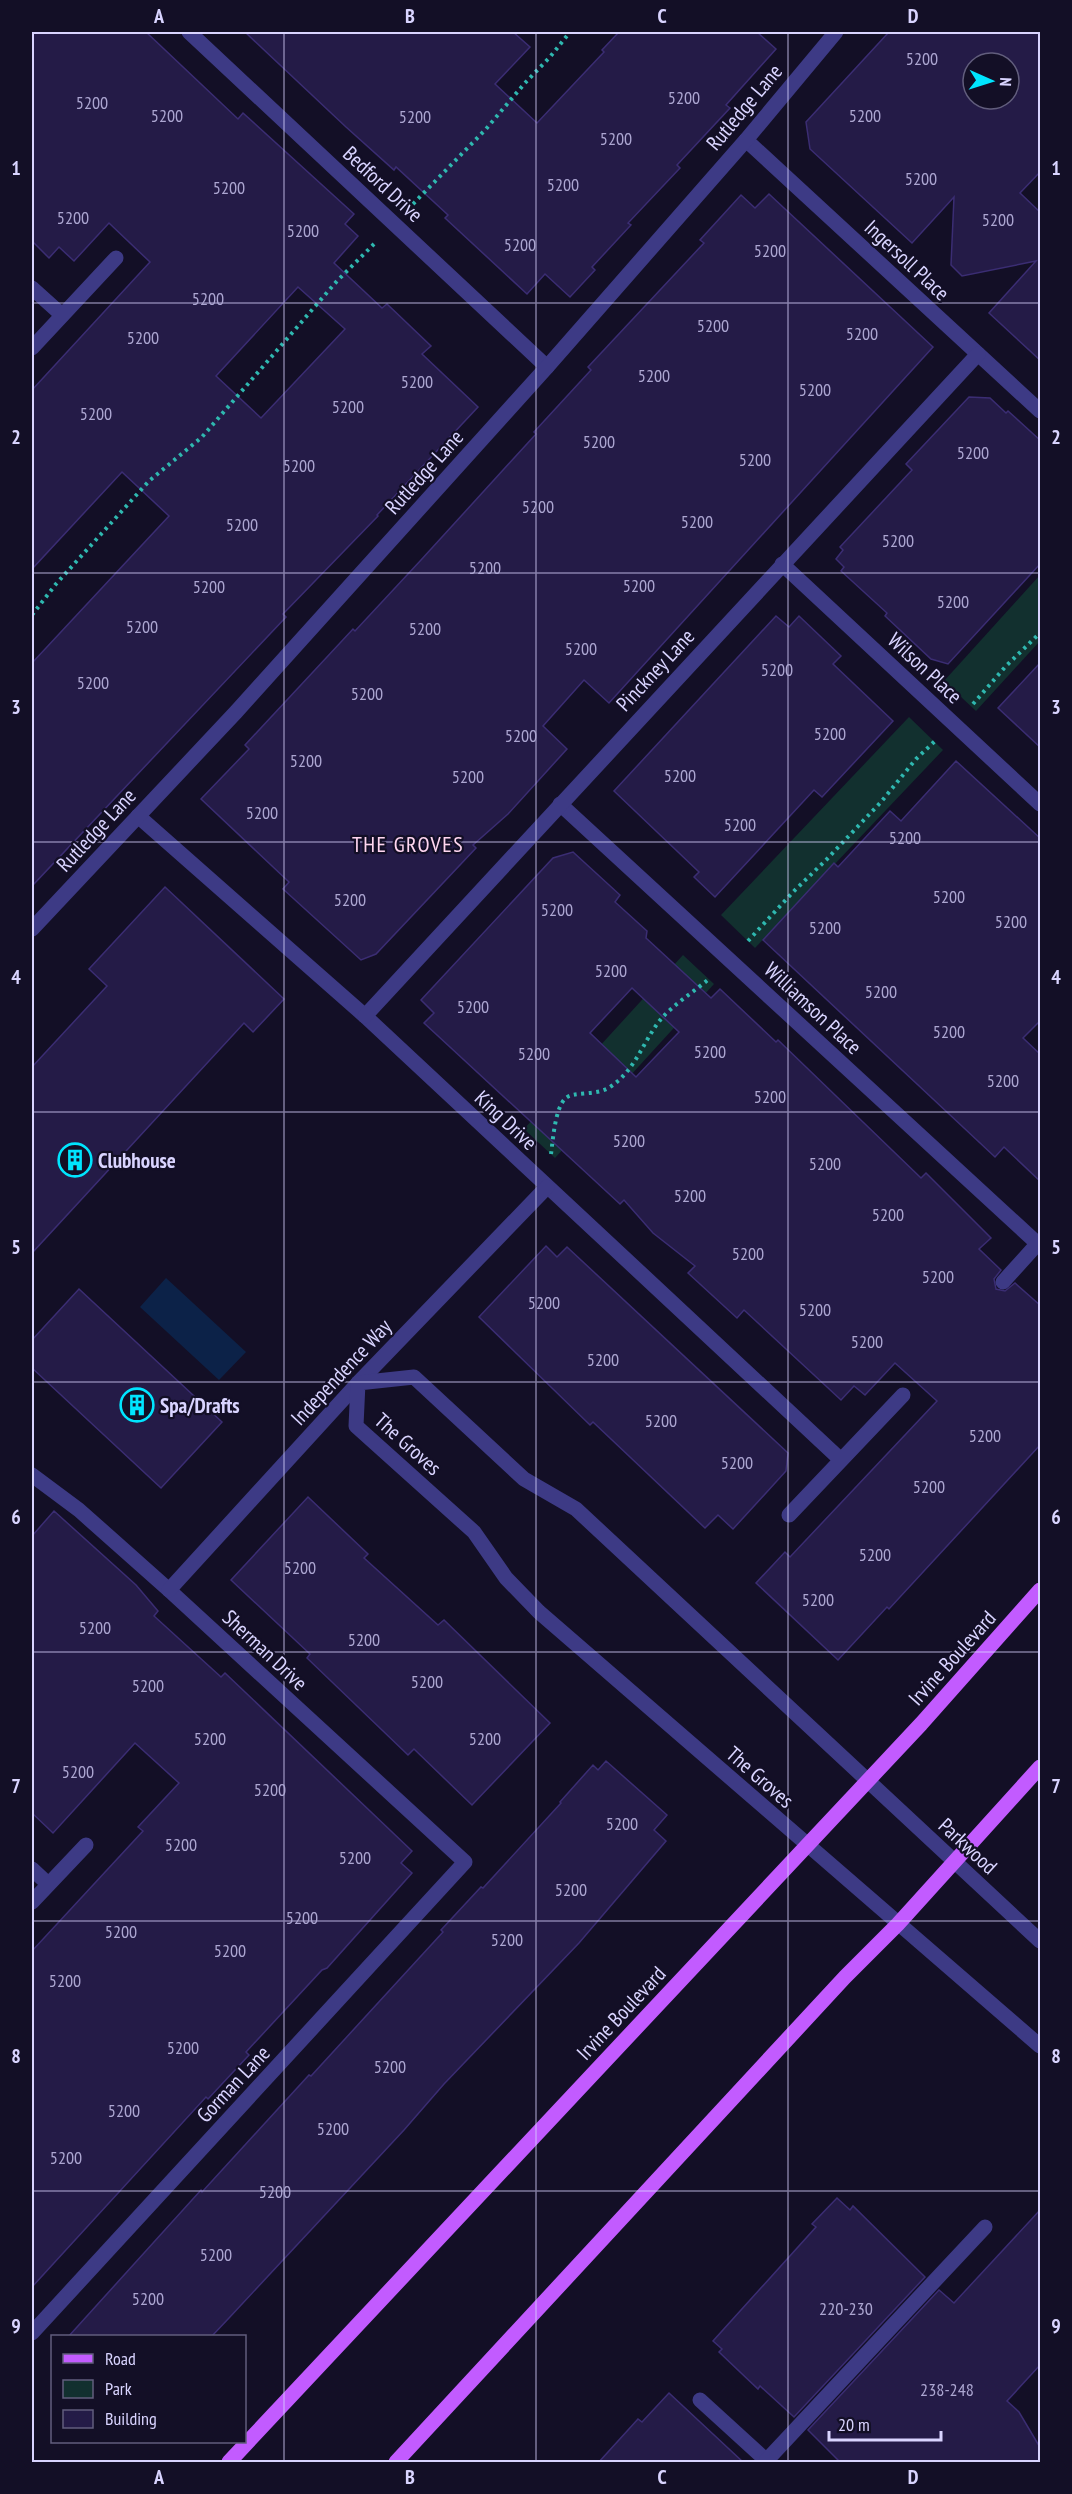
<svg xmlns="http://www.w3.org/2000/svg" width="1072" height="2494" font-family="'PT Sans Narrow',sans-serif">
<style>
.green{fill:#12302f}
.water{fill:#0c2248}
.building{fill:#241b47;stroke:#3b2d73;stroke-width:1.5;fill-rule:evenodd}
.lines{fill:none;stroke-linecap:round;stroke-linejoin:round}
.path{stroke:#2fb8b0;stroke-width:4;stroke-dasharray:3 4.5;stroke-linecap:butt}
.minor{stroke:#3d3a85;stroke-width:15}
.major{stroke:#c25bff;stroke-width:15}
.grid{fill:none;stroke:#d9d4ff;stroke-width:1.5;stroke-opacity:0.55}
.labels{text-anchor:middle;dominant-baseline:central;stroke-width:4.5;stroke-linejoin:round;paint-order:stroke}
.number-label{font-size:18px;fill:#aca6d1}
.street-label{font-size:21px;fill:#d9d4ff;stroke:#130f26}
.poi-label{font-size:21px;font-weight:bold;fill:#d9d4ff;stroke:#130f26;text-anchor:start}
.neighbourhood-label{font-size:22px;letter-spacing:1.5px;fill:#ffd6f0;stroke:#130f26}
.neatline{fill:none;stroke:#d9d4ff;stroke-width:2}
.grid-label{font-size:20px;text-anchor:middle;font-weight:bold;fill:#d9d4ff}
</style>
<rect width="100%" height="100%" fill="#130f26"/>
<g class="green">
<path d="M 1040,575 L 1040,641 L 976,711 L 944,681 Z"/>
<path d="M 909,717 L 943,750 L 755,948 L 721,915 Z"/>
<path d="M 683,955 L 714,984 L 555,1158 L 524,1129 Z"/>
</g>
<path class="water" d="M 166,1278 L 246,1352 L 219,1380 L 140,1307 Z"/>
<g class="building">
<path d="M 32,32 L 146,32 L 238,119 L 243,113 L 354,214 L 345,224 L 358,236 L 334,263 L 382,308 L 387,304 L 431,346 L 422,354 L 478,407 L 377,515 L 378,516 L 283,614 L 286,617 L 32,886 L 32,663 L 169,516 L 122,472 L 32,569 L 32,390 L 150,262 L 109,223 L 74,261 L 59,247 L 49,258 L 32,241 ZM 298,287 L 345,329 L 261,418 L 216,376 Z"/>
<path d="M 245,32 L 513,32 L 530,47 L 495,84 L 537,123 L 604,52 L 602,50 L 619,32 L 757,32 L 776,49 L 726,105 L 730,108 L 677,165 L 680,168 L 628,223 L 631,225 L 592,267 L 595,270 L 570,297 L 545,274 L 527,294 L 445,218 L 448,215 L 396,167 L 394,170 L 346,127 Z"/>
<path d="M 889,32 L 1041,32 L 1041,171 L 1020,193 L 1041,213 L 1041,361 L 989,313 L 1036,261 L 962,276 L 951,265 L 954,197 L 912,243 L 810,149 L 806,122 ZM 973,63 L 1009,63 L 1009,99 L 973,99 Z"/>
<path d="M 769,194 L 933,347 L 609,703 L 584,680 L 543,726 L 567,749 L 508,814 L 473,845 L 476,848 L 376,954 L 361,960 L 283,889 L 289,882 L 201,799 L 249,749 L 245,745 L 353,629 L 355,631 L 421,560 L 536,434 L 534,432 L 591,370 L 588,367 L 704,243 L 700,240 L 741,195 L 755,208 Z"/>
<path d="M 969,397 L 990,398 L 1006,413 L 1008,411 L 1041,441 L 1041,563 L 948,664 L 931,659 L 885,616 L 887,613 L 841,571 L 844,567 L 836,559 L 843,550 L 840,547 L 912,470 L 906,464 Z"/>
<path d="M 776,616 L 789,627 L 799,616 L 841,656 L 833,664 L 893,721 L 822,797 L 814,790 L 715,897 L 694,877 L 699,872 L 614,791 Z"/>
<path d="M 1041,662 L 1041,748 L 998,708 Z"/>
<path d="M 956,761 L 1041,839 L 1041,1020 L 1023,1038 L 1041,1055 L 1041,1182 L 1004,1147 L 995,1157 L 763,940 L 834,863 L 838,867 L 890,811 L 901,821 Z"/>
<path d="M 573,852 L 620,895 L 615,902 L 647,931 L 646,938 L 711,998 L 720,989 L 776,1042 L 778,1040 L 921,1178 L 926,1173 L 991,1238 L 979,1249 L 1001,1270 L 994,1279 L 996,1289 L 1005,1291 L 1015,1283 L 1041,1306 L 1041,1444 L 889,1609 L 887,1607 L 838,1660 L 756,1583 L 785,1552 L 790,1557 L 937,1401 L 895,1363 L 865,1395 L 854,1386 L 841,1400 L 744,1310 L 737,1318 L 688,1273 L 695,1266 L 653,1233 L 624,1200 L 620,1204 L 424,1023 L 434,1013 L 421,1000 L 553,858 ZM 632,988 L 679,1032 L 636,1077 L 590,1033 Z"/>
<path d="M 165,887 L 284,999 L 253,1032 L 244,1023 L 32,1253 L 32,1067 L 107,986 L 89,969 Z"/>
<path d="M 546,1246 L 557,1257 L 567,1247 L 788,1453 L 786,1471 L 733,1529 L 718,1515 L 705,1528 L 593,1422 L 590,1425 L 479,1317 Z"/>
<path d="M 79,1289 L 222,1422 L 161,1488 L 32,1368 L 32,1340 Z"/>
<path d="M 308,1497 L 368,1554 L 364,1558 L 438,1625 L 444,1620 L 550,1723 L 472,1805 L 414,1749 L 408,1755 L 307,1658 L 310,1654 L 231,1580 Z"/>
<path d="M 54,1511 L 136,1585 L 158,1611 L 154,1616 L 221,1677 L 225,1673 L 412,1851 L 401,1863 L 412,1873 L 327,1968 L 322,1970 L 246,2052 L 249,2055 L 208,2099 L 206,2097 L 32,2287 L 32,1951 L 143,1831 L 138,1827 L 179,1783 L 135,1743 L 53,1833 L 32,1813 L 32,1536 Z"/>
<path d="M 606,1761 L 667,1815 L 654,1830 L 666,1841 L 579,1943 L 444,2084 L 404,2130 L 229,2318 L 211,2337 L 68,2337 L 201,2190 L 202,2192 L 309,2075 L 311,2076 L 443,1932 L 441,1930 L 481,1887 L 483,1888 L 561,1803 L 560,1802 L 593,1765 L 598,1770 Z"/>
<path d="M 837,2198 L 850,2210 L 853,2206 L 925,2277 L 794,2417 L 760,2386 L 758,2389 L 719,2352 L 722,2349 L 713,2341 L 816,2227 L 812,2224 Z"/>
<path d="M 1041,2209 L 1041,2364 L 1007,2401 L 1019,2412 L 1041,2449 L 1041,2463 L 841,2463 L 808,2430 L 939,2290 L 954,2303 Z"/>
<path d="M 669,2393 L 744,2463 L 598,2463 L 638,2419 L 642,2422 Z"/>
</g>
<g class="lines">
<g class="path">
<path d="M 413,204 L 486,129 L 525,83 L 550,57 L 570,32"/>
<path d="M 32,615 L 56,584 L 149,481 L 202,437 L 337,281 L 376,242"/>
<path d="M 973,704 L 1006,666 L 1040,633"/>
<path d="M 748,941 L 793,892 L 827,859 L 881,802 L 916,759 L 935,741"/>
<path d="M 551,1154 C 553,1140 555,1107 566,1098 C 574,1091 597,1096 610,1087 C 636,1070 643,1041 661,1019 C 674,1004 695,991 710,978"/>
</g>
<g class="minor">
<path d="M 189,32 L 547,367"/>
<path d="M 746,140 L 1040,411"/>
<path d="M 32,288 L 62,315"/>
<path d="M 32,348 L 116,258"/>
<path d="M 782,564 L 1040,804"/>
<path d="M 560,804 L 1038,1244"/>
<path d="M 138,816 L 365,1016 L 841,1460"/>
<path d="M 32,929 L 236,712 L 547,367 L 746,140 L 836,32"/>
<path d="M 365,1016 L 978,354"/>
<path d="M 1003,1282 L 1040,1241"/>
<path d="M 32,1475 L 79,1510 L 169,1590 L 465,1862 L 32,2333"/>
<path d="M 789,1515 L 903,1395"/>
<path d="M 169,1590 L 358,1383 L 547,1187"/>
<path d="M 32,1869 L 48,1884"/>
<path d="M 32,1902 L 86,1845"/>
<path d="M 1040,1941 L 576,1509 L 524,1479 L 414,1377 L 358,1383 L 356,1426 L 474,1532 L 506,1578 L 539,1612 L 1040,2046"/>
<path d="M 700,2400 L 768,2462"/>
<path d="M 766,2461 L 985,2227"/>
</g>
<g class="major">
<path d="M 229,2462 L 921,1724 L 1040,1590"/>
<path d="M 396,2462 L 845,1977 L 898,1924 L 1040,1767"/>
</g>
</g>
<path class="grid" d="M 284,32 L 284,2462M 536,32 L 536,2462M 788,32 L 788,2462M 32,303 L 1040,303M 32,573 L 1040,573M 32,842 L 1040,842M 32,1112 L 1040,1112M 32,1382 L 1040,1382M 32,1652 L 1040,1652M 32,1921 L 1040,1921M 32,2191 L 1040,2191"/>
<defs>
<g id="building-ring" transform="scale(1.725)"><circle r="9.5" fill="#130f26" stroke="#00e5ff" stroke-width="1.5"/><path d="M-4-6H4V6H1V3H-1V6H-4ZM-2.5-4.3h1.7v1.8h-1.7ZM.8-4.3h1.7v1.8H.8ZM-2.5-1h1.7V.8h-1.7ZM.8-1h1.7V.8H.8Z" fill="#00e5ff"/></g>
</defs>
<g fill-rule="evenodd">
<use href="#building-ring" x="75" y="1160"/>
<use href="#building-ring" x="137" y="1405"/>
</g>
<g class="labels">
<g class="number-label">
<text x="922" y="58">5200</text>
<text x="684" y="97">5200</text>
<text x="92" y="102">5200</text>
<text x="167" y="115">5200</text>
<text x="865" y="115">5200</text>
<text x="415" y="116">5200</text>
<text x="616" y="138">5200</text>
<text x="921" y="178">5200</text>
<text x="563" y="184">5200</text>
<text x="229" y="187">5200</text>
<text x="73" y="217">5200</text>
<text x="998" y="219">5200</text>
<text x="303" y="230">5200</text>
<text x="520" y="244">5200</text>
<text x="770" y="250">5200</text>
<text x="208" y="298">5200</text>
<text x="713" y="325">5200</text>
<text x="862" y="333">5200</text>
<text x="143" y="337">5200</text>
<text x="654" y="375">5200</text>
<text x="417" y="381">5200</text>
<text x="815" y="389">5200</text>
<text x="348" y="406">5200</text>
<text x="96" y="413">5200</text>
<text x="599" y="441">5200</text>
<text x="973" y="452">5200</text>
<text x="755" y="459">5200</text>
<text x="299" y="465">5200</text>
<text x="538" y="506">5200</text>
<text x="697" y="521">5200</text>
<text x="242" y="524">5200</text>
<text x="898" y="540">5200</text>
<text x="485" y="567">5200</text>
<text x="639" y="585">5200</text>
<text x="209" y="586">5200</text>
<text x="953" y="601">5200</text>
<text x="142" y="626">5200</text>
<text x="425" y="628">5200</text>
<text x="581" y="648">5200</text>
<text x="777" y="669">5200</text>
<text x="93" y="682">5200</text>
<text x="367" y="693">5200</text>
<text x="830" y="733">5200</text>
<text x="521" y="735">5200</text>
<text x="306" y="760">5200</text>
<text x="680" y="775">5200</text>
<text x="468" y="776">5200</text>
<text x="262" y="812">5200</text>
<text x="740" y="824">5200</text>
<text x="905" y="837">5200</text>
<text x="949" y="896">5200</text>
<text x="350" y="899">5200</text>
<text x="557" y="909">5200</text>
<text x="1011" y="921">5200</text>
<text x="825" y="927">5200</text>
<text x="611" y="970">5200</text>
<text x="881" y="991">5200</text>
<text x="473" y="1006">5200</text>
<text x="949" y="1031">5200</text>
<text x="710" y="1051">5200</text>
<text x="534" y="1053">5200</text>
<text x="1003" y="1080">5200</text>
<text x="770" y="1096">5200</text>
<text x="629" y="1140">5200</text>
<text x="825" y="1163">5200</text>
<text x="690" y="1195">5200</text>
<text x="888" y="1214">5200</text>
<text x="748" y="1253">5200</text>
<text x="938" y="1276">5200</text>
<text x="544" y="1302">5200</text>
<text x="815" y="1309">5200</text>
<text x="867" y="1341">5200</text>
<text x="603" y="1359">5200</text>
<text x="661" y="1420">5200</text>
<text x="985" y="1435">5200</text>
<text x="737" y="1462">5200</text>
<text x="929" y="1486">5200</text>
<text x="875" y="1554">5200</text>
<text x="300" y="1567">5200</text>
<text x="818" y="1599">5200</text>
<text x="95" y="1627">5200</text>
<text x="364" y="1639">5200</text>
<text x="427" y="1681">5200</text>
<text x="148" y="1685">5200</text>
<text x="210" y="1738">5200</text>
<text x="485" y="1738">5200</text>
<text x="78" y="1771">5200</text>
<text x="270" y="1789">5200</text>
<text x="622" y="1823">5200</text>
<text x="181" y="1844">5200</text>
<text x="355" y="1857">5200</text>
<text x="571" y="1889">5200</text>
<text x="302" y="1917">5200</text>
<text x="121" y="1931">5200</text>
<text x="507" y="1939">5200</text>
<text x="230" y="1950">5200</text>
<text x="65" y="1980">5200</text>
<text x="183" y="2047">5200</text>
<text x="390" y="2066">5200</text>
<text x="124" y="2110">5200</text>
<text x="333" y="2128">5200</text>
<text x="66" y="2157">5200</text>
<text x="275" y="2191">5200</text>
<text x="216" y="2254">5200</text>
<text x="148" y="2298">5200</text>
<text x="846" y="2308">220-230</text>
<text x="947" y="2389">238-248</text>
</g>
<g class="street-label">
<text transform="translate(744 107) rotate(-50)">Rutledge Lane</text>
<text transform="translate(383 184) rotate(43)">Bedford Drive</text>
<text transform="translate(907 260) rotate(43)">Ingersoll Place</text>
<text transform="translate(424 472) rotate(-48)">Rutledge Lane</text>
<text transform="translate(925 668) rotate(43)">Wilson Place</text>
<text transform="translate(655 670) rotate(-47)">Pinckney Lane</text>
<text transform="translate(96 830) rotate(-47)">Rutledge Lane</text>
<text transform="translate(813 1008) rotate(43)">Williamson Place</text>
<text transform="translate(506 1120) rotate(43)">King Drive</text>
<text transform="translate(341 1372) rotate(-47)">Independence Way</text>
<text transform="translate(408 1444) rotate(42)">The Groves</text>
<text transform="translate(265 1650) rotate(43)">Sherman Drive</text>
<text transform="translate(952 1658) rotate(-48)">Irvine Boulevard</text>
<text transform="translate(760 1777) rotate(41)">The Groves</text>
<text transform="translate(968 1846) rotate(43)">Parkwood</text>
<text transform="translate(621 2013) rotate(-47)">Irvine Boulevard</text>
<text transform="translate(233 2084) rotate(-47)">Gorman Lane</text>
</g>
<g class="poi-label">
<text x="98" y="1160">Clubhouse</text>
<text x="160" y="1405">Spa/Drafts</text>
</g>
<g class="neighbourhood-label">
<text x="408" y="844">THE GROVES</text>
</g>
</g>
<rect width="1072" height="2494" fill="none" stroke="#130f26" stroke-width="66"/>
<rect x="51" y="2335" width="195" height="108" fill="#130f26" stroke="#625e7d" stroke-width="1.5"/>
<rect x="63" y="2354" width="30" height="9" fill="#c25bff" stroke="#625e7d" stroke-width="1.5"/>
<text x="105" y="2365" font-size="18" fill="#d9d4ff">Road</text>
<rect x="63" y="2380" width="30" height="18" fill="#12302f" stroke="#625e7d" stroke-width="1.5"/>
<text x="105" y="2395" font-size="18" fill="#d9d4ff">Park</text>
<rect x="63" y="2410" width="30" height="18" fill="#241b47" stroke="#625e7d" stroke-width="1.5"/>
<text x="105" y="2425" font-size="18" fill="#d9d4ff">Building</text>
<g transform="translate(991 81) rotate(93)"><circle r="28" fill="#130f26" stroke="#625e7d" stroke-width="1.5"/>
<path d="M0-4.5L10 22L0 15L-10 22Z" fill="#00e5ff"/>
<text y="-9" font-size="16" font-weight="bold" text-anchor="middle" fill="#d9d4ff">N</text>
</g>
<path d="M829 2431v9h112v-9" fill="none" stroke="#d9d4ff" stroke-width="3"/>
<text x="838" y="2431" font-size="18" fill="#d9d4ff" stroke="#130f26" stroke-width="4.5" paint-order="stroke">20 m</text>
<rect x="33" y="33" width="1006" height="2428" class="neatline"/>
<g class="grid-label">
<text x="159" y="23">A</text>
<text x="410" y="23">B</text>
<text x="662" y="23">C</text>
<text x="913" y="23">D</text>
<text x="16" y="175">1</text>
<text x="1056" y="175">1</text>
<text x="16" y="444">2</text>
<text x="1056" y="444">2</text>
<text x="16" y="714">3</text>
<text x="1056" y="714">3</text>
<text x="16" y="984">4</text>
<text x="1056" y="984">4</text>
<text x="16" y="1254">5</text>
<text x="1056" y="1254">5</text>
<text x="16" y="1524">6</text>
<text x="1056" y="1524">6</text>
<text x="16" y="1793">7</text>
<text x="1056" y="1793">7</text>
<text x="16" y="2063">8</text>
<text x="1056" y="2063">8</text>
<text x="16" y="2333">9</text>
<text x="1056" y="2333">9</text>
<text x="159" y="2484">A</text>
<text x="410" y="2484">B</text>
<text x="662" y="2484">C</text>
<text x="913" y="2484">D</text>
</g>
</svg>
